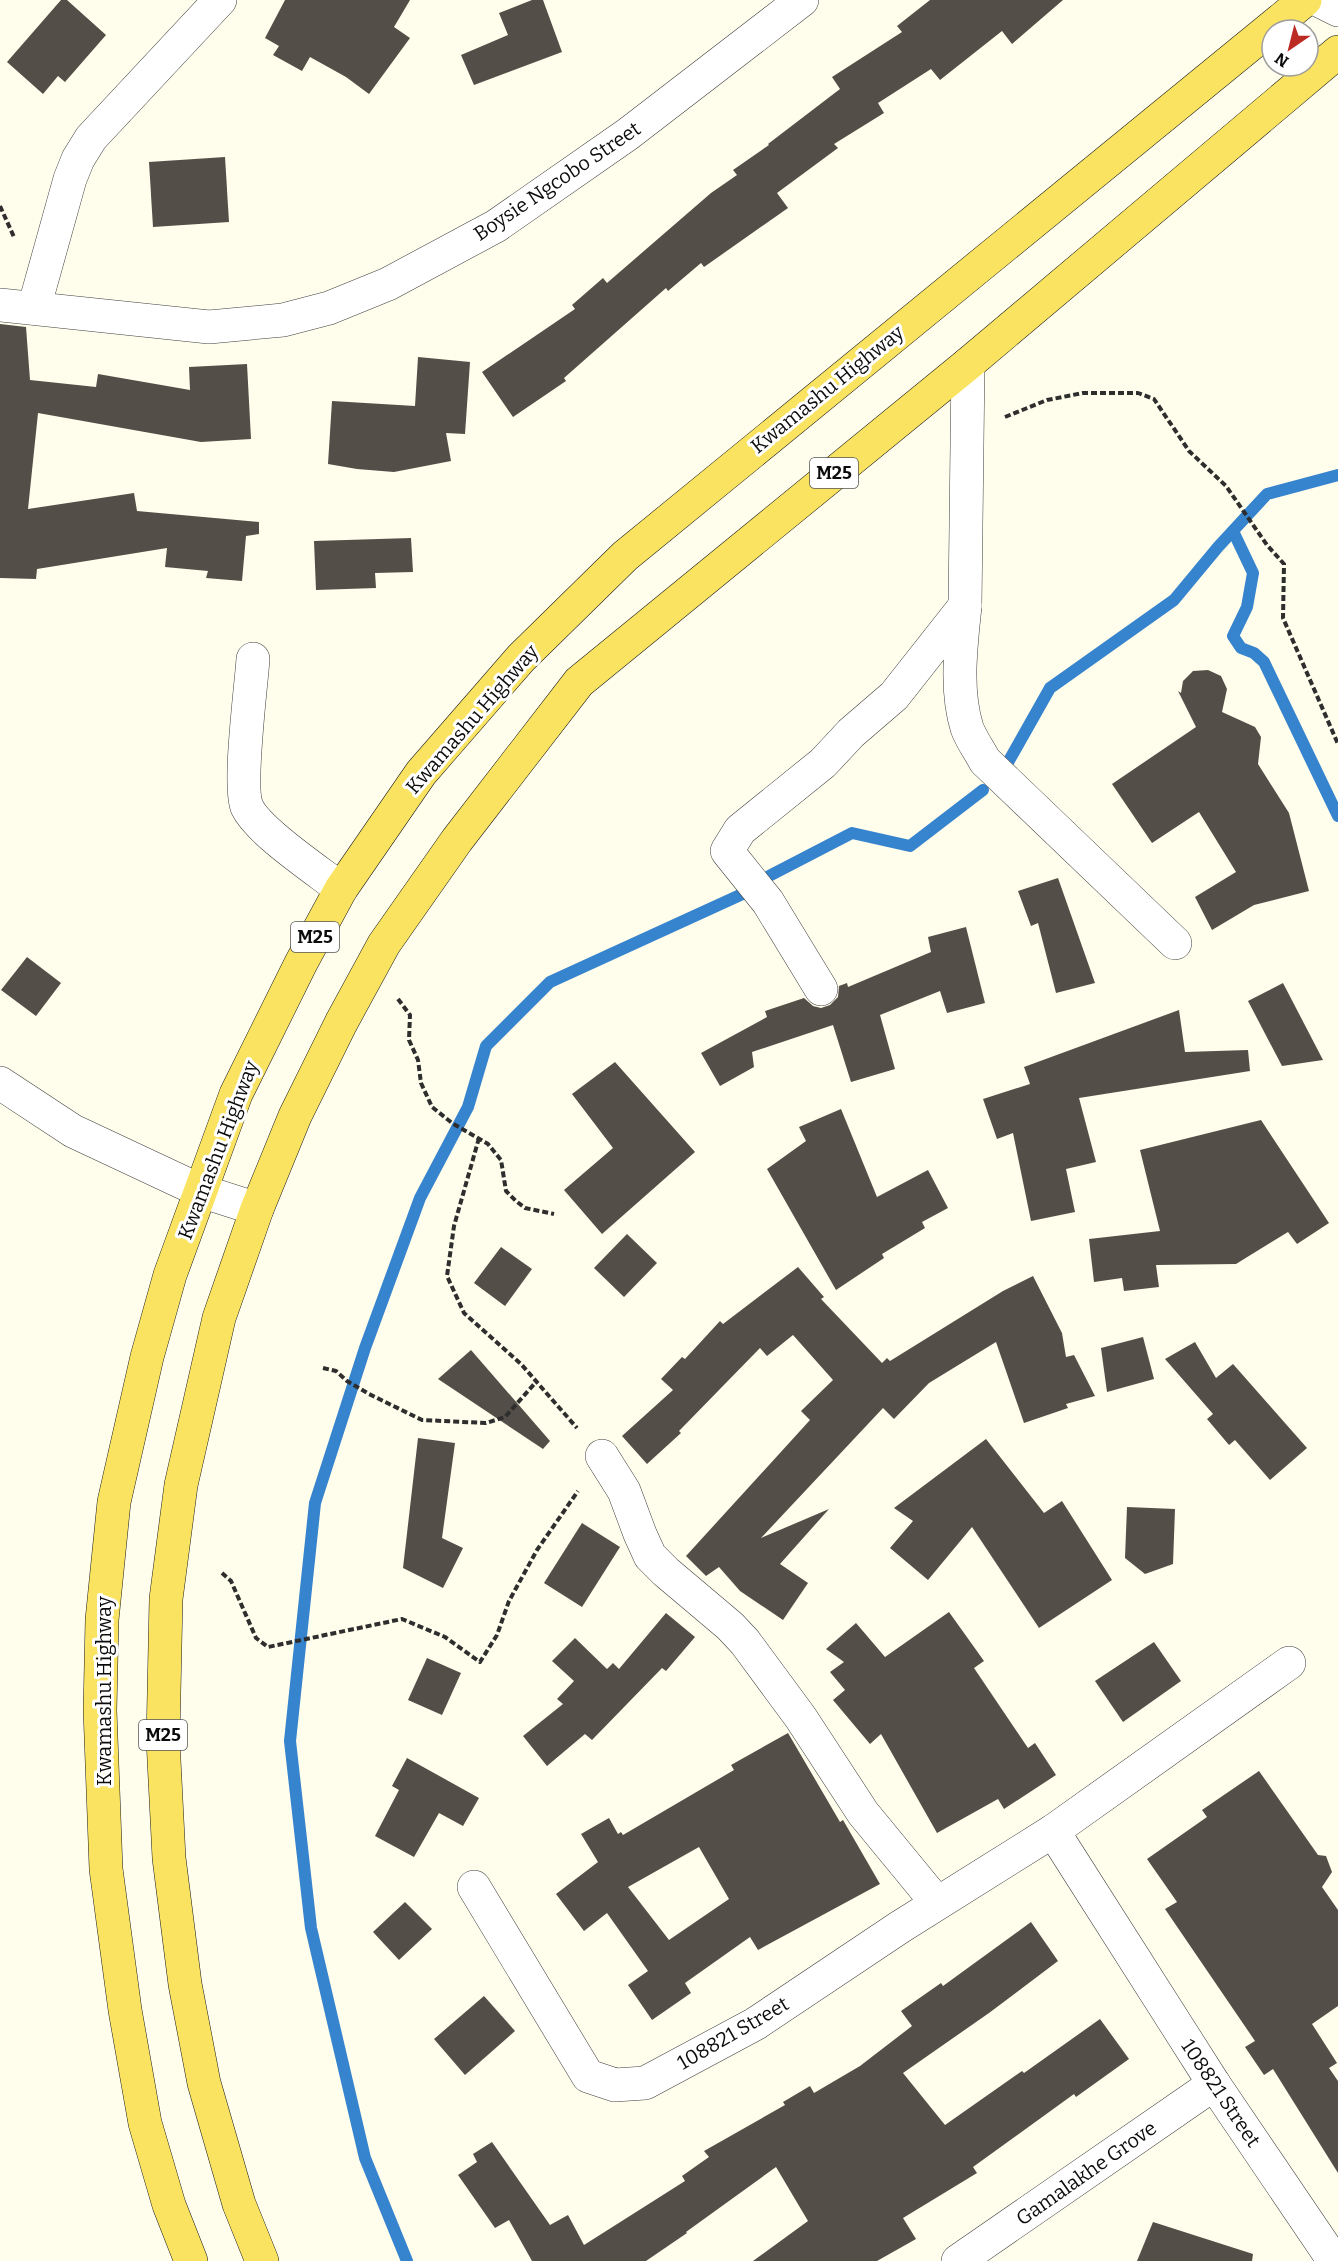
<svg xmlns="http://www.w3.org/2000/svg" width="1338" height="2261" font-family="Bitter,serif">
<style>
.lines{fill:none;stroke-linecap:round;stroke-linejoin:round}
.stream{stroke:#3683ce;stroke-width:12}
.building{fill:#544e48;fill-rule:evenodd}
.minor-casing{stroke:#3f3f3f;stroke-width:34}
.major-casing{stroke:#1d1d1d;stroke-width:34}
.path{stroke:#2e2e2e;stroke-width:4;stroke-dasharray:6 3;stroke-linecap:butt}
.minor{stroke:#fff;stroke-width:33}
.major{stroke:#fae360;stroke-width:33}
.labels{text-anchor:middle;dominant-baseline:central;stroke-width:6;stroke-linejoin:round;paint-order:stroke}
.shield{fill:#fff;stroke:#555;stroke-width:1.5}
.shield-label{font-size:18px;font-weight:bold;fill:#0c0c0c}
.street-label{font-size:20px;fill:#0c0c0c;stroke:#fff}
</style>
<rect width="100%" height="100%" fill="#fffdeb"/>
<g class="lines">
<g class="stream">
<path d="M 1233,531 L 1253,573 L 1247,607 L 1233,636 L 1241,648 L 1254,653 L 1264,662 L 1338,816"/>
<path d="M 1002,773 L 1050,688 L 1174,600 L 1218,547 L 1267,494 L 1338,475"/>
<path d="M 769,876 L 852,833 L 910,846 L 983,790"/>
<path d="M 407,2261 L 365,2158 L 311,1928 L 290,1741 L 315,1503 L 365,1348 L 420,1198 L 468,1107 L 486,1046 L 550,982 L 749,891"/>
</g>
</g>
<g class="building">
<path d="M 61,0 L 67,0 L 106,35 L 65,82 L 58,76 L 43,94 L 7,62 Z"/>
<path d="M 285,0 L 410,0 L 394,27 L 410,38 L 369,94 L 346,77 L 310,57 L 302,71 L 273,55 L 279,46 L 265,38 Z"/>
<path d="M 532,0 L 543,0 L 562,52 L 474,85 L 461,55 L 508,35 L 499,13 Z"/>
<path d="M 930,0 L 1063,0 L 1012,44 L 1002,31 L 940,80 L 931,69 L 878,103 L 884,113 L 834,144 L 838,148 L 777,193 L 788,208 L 704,267 L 701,263 L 668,291 L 666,288 L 564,378 L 566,381 L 513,417 L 482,372 L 575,309 L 572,305 L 603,278 L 607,283 L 711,193 L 737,175 L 733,170 L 769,145 L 768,144 L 840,89 L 832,77 L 902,32 L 897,26 Z"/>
<path d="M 225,157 L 229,222 L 153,227 L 149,162 Z"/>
<path d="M 0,324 L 26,327 L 30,380 L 96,387 L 98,374 L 190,390 L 189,367 L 247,364 L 251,439 L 201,442 L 38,413 L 28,509 L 134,493 L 137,511 L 259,522 L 259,534 L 246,536 L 242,581 L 206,578 L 208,571 L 165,567 L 167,548 L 37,569 L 36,579 L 0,578 Z"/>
<path d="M 418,357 L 470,362 L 465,434 L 446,433 L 451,461 L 394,472 L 357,469 L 328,464 L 332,401 L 415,406 Z"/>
<path d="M 411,538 L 413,572 L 375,573 L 376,588 L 316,590 L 314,541 Z"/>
<path d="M 1208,670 L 1221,676 L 1227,689 L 1222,712 L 1255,727 L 1261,737 L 1258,764 L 1289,813 L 1309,891 L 1254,905 L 1212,930 L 1195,897 L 1236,872 L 1199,812 L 1152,843 L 1112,784 L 1196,727 L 1178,691 L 1181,693 L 1183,681 L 1193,671 Z"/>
<path d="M 1058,878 L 1095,983 L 1056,993 L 1038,923 L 1031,926 L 1018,891 Z"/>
<path d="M 966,927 L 985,1003 L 947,1013 L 940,991 L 880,1015 L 895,1069 L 851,1082 L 833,1025 L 752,1052 L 754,1067 L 720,1086 L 701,1053 L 767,1017 L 765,1011 L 804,998 L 813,1006 L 821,1008 L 830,1005 L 838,997 L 839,986 L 847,983 L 848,987 L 931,952 L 928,937 Z"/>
<path d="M 27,957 L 61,983 L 36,1016 L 1,990 Z"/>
<path d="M 1283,983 L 1323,1060 L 1282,1066 L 1248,1001 Z"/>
<path d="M 1179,1010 L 1185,1052 L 1248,1050 L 1250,1071 L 1079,1098 L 1096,1162 L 1066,1169 L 1075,1212 L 1031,1221 L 1013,1133 L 997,1139 L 983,1099 L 1030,1084 L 1024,1067 Z"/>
<path d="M 615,1062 L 695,1152 L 602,1234 L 564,1190 L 613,1148 L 572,1094 Z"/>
<path d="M 841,1109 L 877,1197 L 928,1170 L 948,1208 L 922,1222 L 925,1228 L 882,1254 L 884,1258 L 836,1290 L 767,1169 L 806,1141 L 799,1127 Z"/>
<path d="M 1261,1120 L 1329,1223 L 1297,1244 L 1288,1232 L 1236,1264 L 1156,1265 L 1159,1287 L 1124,1291 L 1122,1278 L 1094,1282 L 1089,1239 L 1160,1231 L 1140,1150 Z"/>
<path d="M 627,1234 L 657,1263 L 624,1297 L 594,1268 Z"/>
<path d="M 501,1247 L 532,1269 L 505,1306 L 474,1283 Z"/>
<path d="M 798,1267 L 824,1297 L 821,1299 L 882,1363 L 887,1358 L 890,1361 L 1003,1291 L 1033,1276 L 1062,1333 L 1066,1357 L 1074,1355 L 1095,1396 L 1066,1404 L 1068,1408 L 1024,1423 L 996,1342 L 929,1383 L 894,1419 L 883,1408 L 761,1538 L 829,1509 L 780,1564 L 808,1583 L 783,1620 L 740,1591 L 719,1567 L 706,1576 L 686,1556 L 810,1420 L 801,1411 L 833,1380 L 793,1335 L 767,1356 L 760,1348 L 679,1431 L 681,1433 L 647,1464 L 622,1436 L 673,1390 L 661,1379 L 682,1357 L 685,1359 L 720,1321 L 723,1324 Z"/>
<path d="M 1143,1337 L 1154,1379 L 1107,1392 L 1101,1348 Z"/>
<path d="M 1195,1342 L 1216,1378 L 1233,1364 L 1307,1448 L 1270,1480 L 1235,1440 L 1229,1445 L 1207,1419 L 1213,1414 L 1165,1359 Z"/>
<path d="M 471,1350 L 550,1441 L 543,1449 L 438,1379 Z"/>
<path d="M 418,1438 L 455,1443 L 442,1538 L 463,1548 L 443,1588 L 403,1568 Z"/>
<path d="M 986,1439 L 1044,1513 L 1062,1501 L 1112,1580 L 1039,1628 L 972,1527 L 928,1580 L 890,1548 L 913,1521 L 894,1508 Z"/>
<path d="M 1127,1507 L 1175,1509 L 1173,1564 L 1145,1574 L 1125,1558 Z"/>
<path d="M 582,1523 L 620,1547 L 582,1607 L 544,1583 Z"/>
<path d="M 949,1612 L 984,1661 L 974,1668 L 1028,1748 L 1035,1743 L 1056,1775 L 1004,1809 L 998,1799 L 937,1833 L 881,1734 L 870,1744 L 833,1700 L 845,1690 L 830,1672 L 844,1662 L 826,1649 L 856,1623 L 885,1657 Z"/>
<path d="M 666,1613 L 695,1637 L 666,1671 L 662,1668 L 592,1740 L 585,1734 L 547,1766 L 523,1736 L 563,1704 L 557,1699 L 574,1681 L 552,1661 L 575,1638 L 607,1669 L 613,1663 L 619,1669 Z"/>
<path d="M 1154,1642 L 1181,1681 L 1123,1722 L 1095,1681 Z"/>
<path d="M 427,1658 L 461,1673 L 442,1715 L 408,1700 Z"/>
<path d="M 788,1733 L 840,1822 L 843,1820 L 880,1884 L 758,1950 L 750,1937 L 685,1983 L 691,1993 L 652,2020 L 628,1985 L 648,1971 L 607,1913 L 584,1931 L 556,1894 L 598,1862 L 581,1834 L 609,1818 L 618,1834 L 621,1832 L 623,1835 L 734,1770 L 731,1765 ZM 699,1847 L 729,1899 L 669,1940 L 628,1887 Z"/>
<path d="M 407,1758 L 479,1798 L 463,1826 L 439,1813 L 414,1857 L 375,1836 L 399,1790 L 392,1786 Z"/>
<path d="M 1259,1771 L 1318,1855 L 1326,1856 L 1332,1872 L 1322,1887 L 1338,1910 L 1338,2006 L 1312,2024 L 1337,2063 L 1329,2068 L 1338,2081 L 1338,2173 L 1273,2069 L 1264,2075 L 1245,2047 L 1255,2041 L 1165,1909 L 1177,1902 L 1147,1859 L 1207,1817 L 1202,1810 Z"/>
<path d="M 405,1902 L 432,1929 L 399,1960 L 373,1932 Z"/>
<path d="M 1031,1922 L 1058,1961 L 989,2013 L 903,2073 L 945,2125 L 1022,2071 L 1024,2073 L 1100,2019 L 1129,2059 L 1076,2097 L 1074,2094 L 973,2167 L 977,2173 L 903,2218 L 916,2239 L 877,2261 L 753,2261 L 808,2221 L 776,2167 L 686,2232 L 687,2233 L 646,2261 L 532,2261 L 509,2220 L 495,2228 L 458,2175 L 477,2162 L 473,2154 L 492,2142 L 550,2225 L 568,2215 L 584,2245 L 685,2181 L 682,2176 L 709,2157 L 704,2151 L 785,2105 L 783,2102 L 810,2086 L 814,2093 L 860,2066 L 912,2026 L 901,2011 L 941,1983 L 943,1986 Z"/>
<path d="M 484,1996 L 515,2031 L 465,2075 L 434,2039 Z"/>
<path d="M 1153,2222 L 1253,2254 L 1252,2261 L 1137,2261 Z"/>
</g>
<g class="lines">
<g class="minor-casing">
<g id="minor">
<path d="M 1318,0 L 1338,10"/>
<path d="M 0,305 L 209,327 L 283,320 L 329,308 L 388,284 L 496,226 L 628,134 L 802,0"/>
<path d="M 34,308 L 70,179 L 78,159 L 91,138 L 220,0"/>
<path d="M 968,364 L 965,606 C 961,646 955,689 967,728 C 971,739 979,750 985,761 L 1175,943"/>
<path d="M 253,659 C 251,688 238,786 247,807 C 258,831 318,871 341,889"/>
<path d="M 821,989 L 768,902 L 727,851 L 740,830 L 823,763 L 851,733 L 894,696 L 965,606"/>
<path d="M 0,1083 L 73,1131 L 201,1191 L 257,1209"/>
<path d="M 602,1456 L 624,1491 L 640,1534 L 650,1556 L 666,1572 L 730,1626 L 745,1642 L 801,1718 L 863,1813 L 937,1903"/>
<path d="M 1053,1831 L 1214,2084 L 1334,2261"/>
<path d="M 474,1887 L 588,2076 L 615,2085 L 645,2083 L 755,2024 L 900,1927 L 1053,1831 L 1289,1663"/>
<path d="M 958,2261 L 1214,2084"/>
</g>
</g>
<g class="major-casing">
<g id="major">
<path d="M 191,2261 L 169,2205 L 145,2123 L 125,2010 L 106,1869 L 100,1710 L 102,1620 L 114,1502 L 147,1357 L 170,1275 L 236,1094 L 301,963 L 341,889 L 421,773 L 521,658 L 625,556 L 1305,0"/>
<path d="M 262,2261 L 239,2204 L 204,2083 L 185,1984 L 169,1858 L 163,1740 L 166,1599 L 181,1485 L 219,1318 L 257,1209 L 295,1116 L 341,1023 L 384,944 L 457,840 L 579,682 L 968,364 L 1338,52"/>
</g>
</g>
<g class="path">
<path d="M 0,206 L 14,237"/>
<path d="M 1005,417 L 1047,400 L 1083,393 L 1138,393 L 1154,399 L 1189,451 L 1226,486 L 1267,545 L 1284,564 L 1283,618 L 1338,744"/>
<path d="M 398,999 L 410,1015 L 409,1040 L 418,1060 L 421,1083 L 432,1107 L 452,1123 L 488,1144 L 501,1160 L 506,1191 L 516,1201 L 525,1208 L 554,1214"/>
<path d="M 479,1138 L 454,1226 L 447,1276 L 464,1313 L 521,1364 L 577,1428"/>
<path d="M 323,1368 L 336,1371 L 347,1381 L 369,1394 L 422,1420 L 486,1423 L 505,1417 L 536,1382"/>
<path d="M 222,1573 L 231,1581 L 256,1638 L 268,1647 L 402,1619 L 445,1637 L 480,1662 L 497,1635 L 509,1601 L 537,1550 L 578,1491"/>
</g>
<use href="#minor" class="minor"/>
<use href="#major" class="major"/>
</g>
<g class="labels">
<g class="shield">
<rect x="810" y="458" width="48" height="30" rx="4.5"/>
<rect x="291" y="922" width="48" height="30" rx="4.5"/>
<rect x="139" y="1720" width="48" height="30" rx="4.5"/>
</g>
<g class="shield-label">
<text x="834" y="473">M25</text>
<text x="315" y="937">M25</text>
<text x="163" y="1735">M25</text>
</g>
<g class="street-label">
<text transform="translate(557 181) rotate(-34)">Boysie Ngcobo Street</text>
<text transform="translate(827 389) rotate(-39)">Kwamashu Highway</text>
<text transform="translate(472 719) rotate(-49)">Kwamashu Highway</text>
<text transform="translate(218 1150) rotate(-69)">Kwamashu Highway</text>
<text transform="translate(104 1691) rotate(-90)">Kwamashu Highway</text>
<text transform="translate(733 2033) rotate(-30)">108821 Street</text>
<text transform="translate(1221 2093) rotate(56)">108821 Street</text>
<text transform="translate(1086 2173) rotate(-35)">Gamalakhe Grove</text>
</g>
</g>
<g transform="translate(1290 48) rotate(215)"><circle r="28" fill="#ffffff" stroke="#9e9e9e" stroke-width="1.5"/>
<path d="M0-4.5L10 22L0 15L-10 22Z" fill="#bc2b23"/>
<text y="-9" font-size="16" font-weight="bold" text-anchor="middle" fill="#0c0c0c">N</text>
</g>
</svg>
